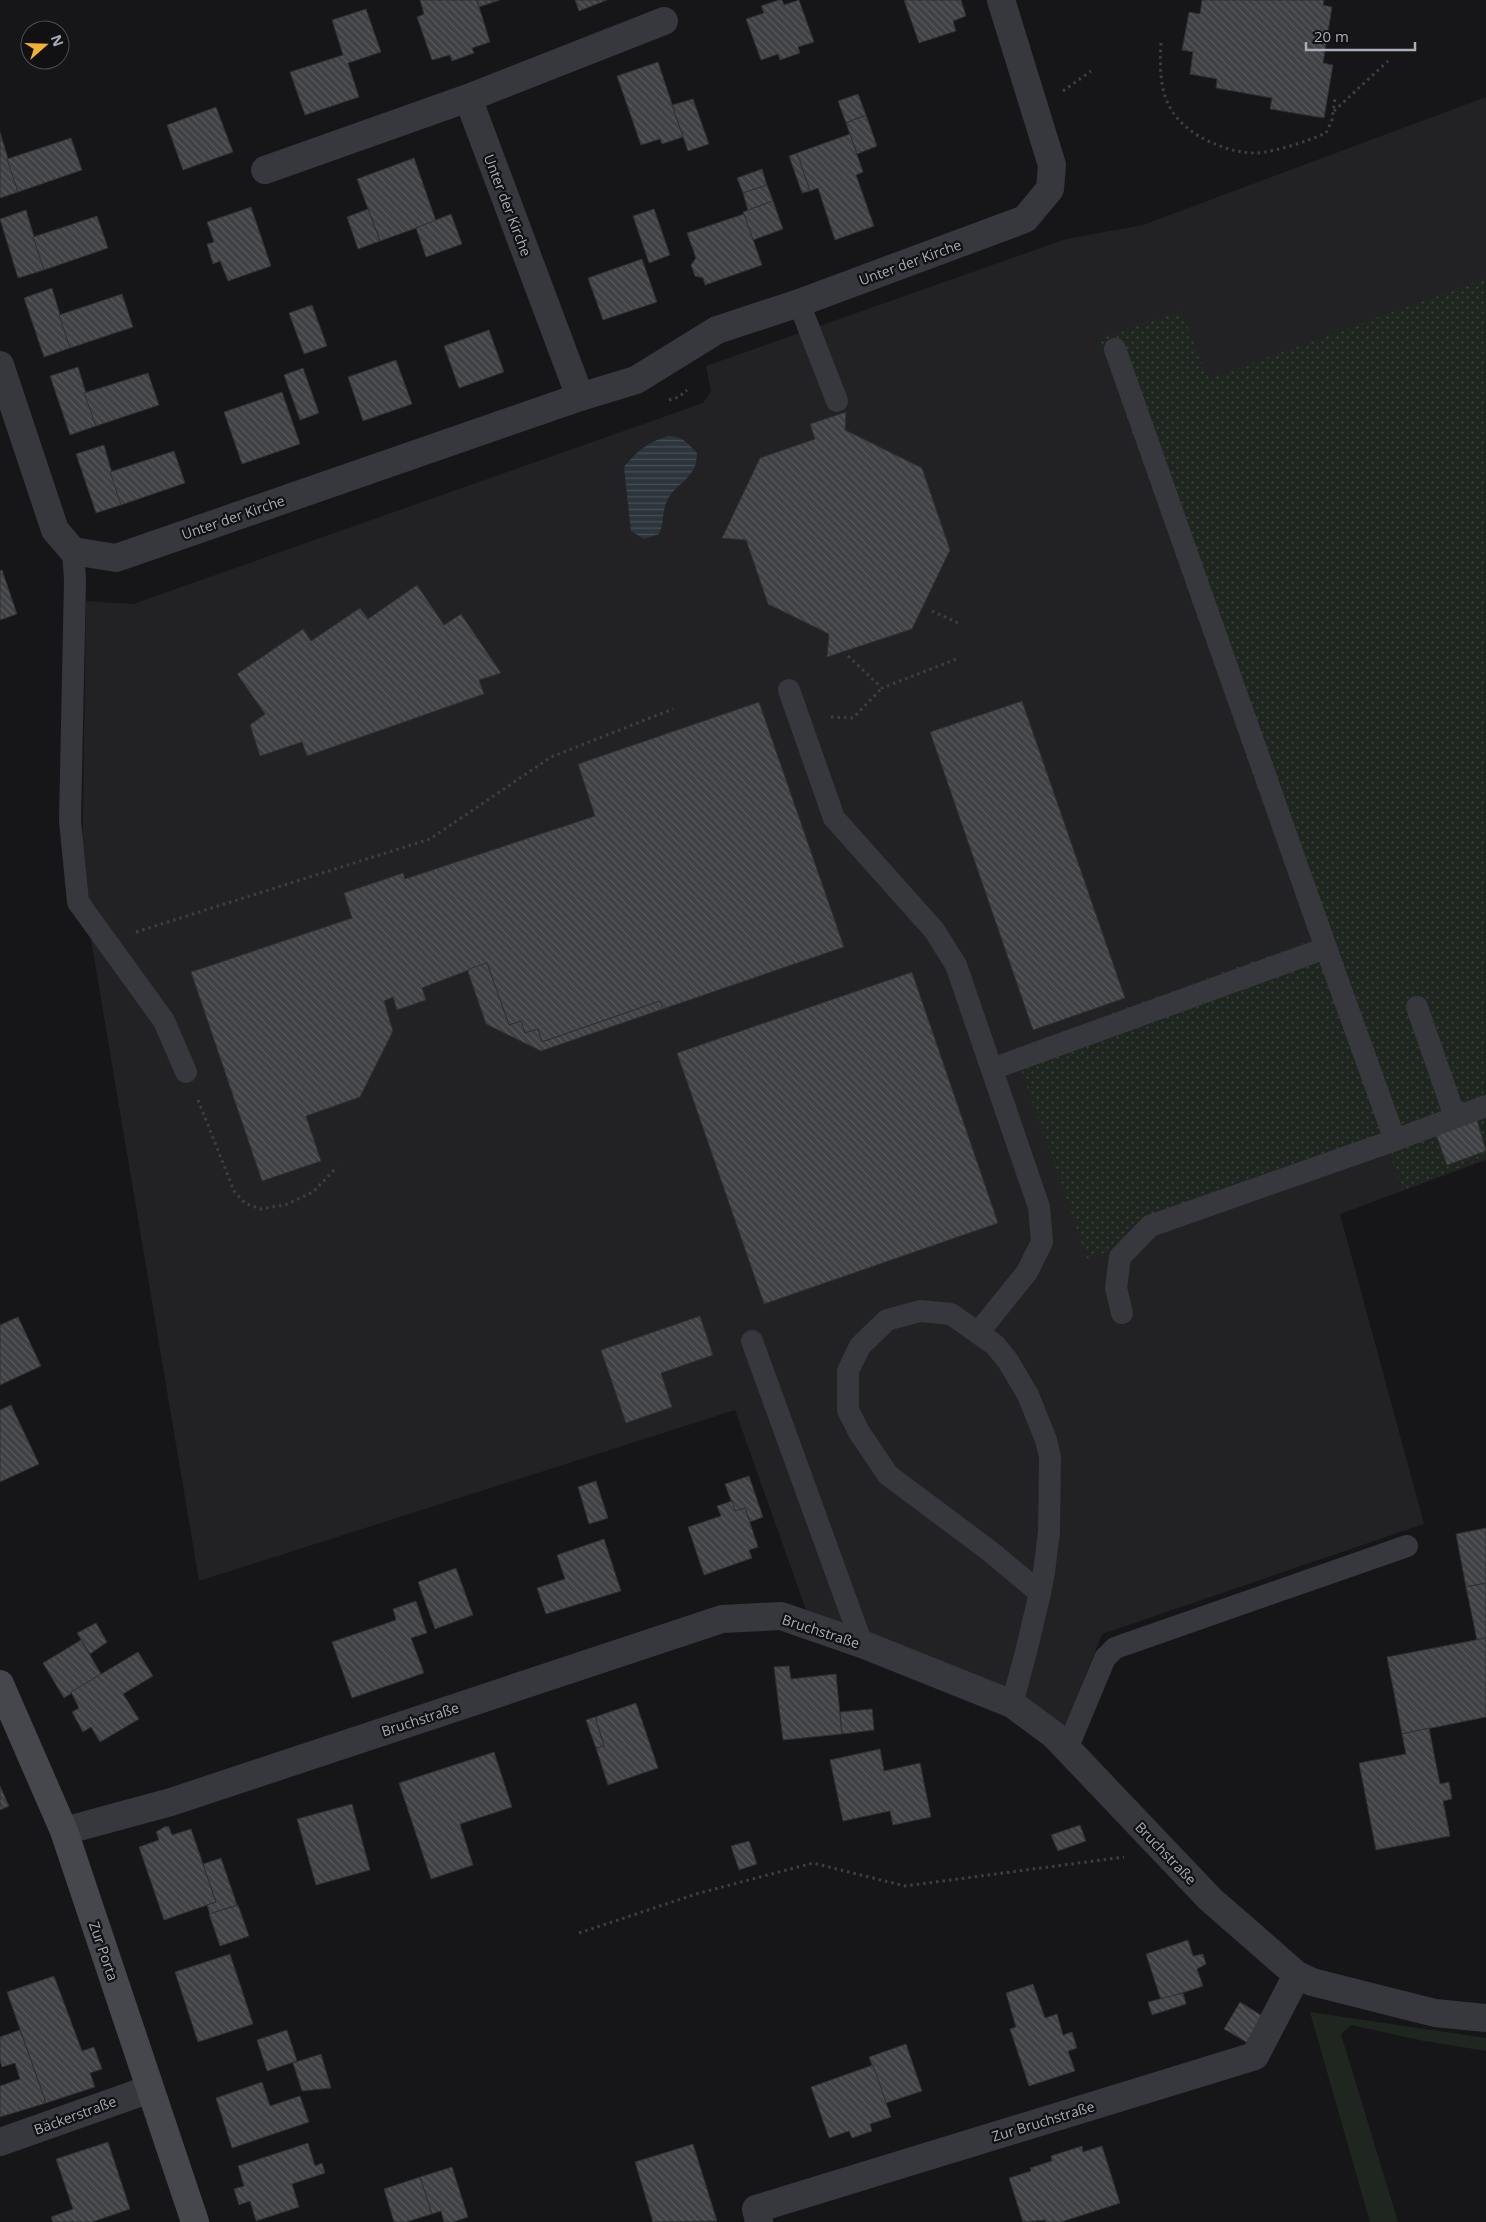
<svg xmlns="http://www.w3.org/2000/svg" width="1486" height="2222" font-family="'Open Sans',sans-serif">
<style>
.built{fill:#222225}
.green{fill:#1e261f}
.park{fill:url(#park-dots)}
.water{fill:url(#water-rules)}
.building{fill:url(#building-back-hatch);stroke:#303034}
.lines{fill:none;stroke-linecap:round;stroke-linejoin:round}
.path{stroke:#3d3f44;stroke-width:3;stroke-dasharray:2.5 4;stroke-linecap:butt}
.service{stroke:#37383d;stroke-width:22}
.minor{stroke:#37383d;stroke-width:28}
.secondary{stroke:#45474d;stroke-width:28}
.labels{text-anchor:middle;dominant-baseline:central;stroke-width:4.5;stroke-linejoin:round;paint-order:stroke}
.street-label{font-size:14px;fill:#a8adb8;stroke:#111113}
</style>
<defs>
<pattern id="park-dots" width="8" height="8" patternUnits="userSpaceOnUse" patternTransform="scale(1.25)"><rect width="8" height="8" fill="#1e261f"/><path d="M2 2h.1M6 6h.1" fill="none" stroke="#3c433d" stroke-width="1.8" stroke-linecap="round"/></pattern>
<pattern id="water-rules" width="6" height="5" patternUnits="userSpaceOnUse" patternTransform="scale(1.25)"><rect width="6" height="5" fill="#2c353c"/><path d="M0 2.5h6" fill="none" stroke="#485056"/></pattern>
<pattern id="building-back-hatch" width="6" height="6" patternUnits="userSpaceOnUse" patternTransform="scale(1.25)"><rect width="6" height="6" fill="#404145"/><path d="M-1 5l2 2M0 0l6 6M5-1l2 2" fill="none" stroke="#595a5e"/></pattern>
</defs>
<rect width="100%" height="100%" fill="#161618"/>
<path class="built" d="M 1486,97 L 1486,1160 L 1340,1214 L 1424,1524 L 1102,1634 L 1061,1736 L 811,1624 L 735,1410 L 199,1581 L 82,886 L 86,601 L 133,604 L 703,403 L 711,391 L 706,366 L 1066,239 L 1143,225 Z"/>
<path class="green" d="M 1310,2012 L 1486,2038 L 1486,2051 L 1424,2041 L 1351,2025 L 1341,2034 L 1398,2222 L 1370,2222 Z"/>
<path class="park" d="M 1486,278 L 1486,1157 L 1403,1190 L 1389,1153 L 1087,1259 L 1014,1049 L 1311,940 L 1099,338 L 1181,311 L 1209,379 Z"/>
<path class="water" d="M 668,436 C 682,436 688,443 697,453 C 697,481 674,482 666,503 C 662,513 664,524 659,534 L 644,539 L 631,531 L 624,467 C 637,451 648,442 668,436 Z"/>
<g class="building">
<path d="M 420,0 L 477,0 L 490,42 L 472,48 L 474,53 L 452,61 L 450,55 L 432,60 L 417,17 L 424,14 Z"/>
<path d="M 477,0 L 500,0 L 479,7 Z"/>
<path d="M 575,0 L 607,0 L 579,11 Z"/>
<path d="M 779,0 L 782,0 L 784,5 L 799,0 L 814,42 L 798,47 L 800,53 L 780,60 L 778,54 L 761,60 L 746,19 L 764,13 L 761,6 Z"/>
<path d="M 904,0 L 961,0 L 966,16 L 953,21 L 956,31 L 919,43 Z"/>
<path d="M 1202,0 L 1324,0 L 1323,5 L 1332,7 L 1323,63 L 1333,65 L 1324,118 L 1270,109 L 1272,98 L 1216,88 L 1217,79 L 1190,74 L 1193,52 L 1182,50 L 1189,12 L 1200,14 Z"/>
<path d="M 366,9 L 381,52 L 348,63 L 359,97 L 305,115 L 290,72 L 343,55 L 332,20 Z"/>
<path d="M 658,62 L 683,137 L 662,144 L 660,139 L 641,145 L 617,76 Z"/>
<path d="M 858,94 L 866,115 L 846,123 L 838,101 Z"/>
<path d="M 693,99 L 709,144 L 688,151 L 672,105 Z"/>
<path d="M 216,107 L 233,152 L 183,170 L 167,125 Z"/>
<path d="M 866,115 L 877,146 L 857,154 L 846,123 Z"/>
<path d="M 0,132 L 18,192 L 0,198 Z"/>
<path d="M 850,134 L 863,172 L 856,175 L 874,226 L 835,240 L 818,188 L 810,191 L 797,153 Z"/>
<path d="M 71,138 L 82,170 L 18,192 L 7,159 Z"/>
<path d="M 797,153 L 810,191 L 802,193 L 789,156 Z"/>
<path d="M 414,158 L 436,221 L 380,241 L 357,179 Z"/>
<path d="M 762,169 L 767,185 L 743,193 L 737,178 Z"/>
<path d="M 767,185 L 773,201 L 748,210 L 743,193 Z"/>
<path d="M 773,201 L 783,229 L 753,240 L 743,212 Z"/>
<path d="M 251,207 L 271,266 L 228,281 L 220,261 L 213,264 L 207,244 L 214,242 L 207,222 Z"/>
<path d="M 368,209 L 380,241 L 358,249 L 347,217 Z"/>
<path d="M 654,209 L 670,255 L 649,263 L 633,216 Z"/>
<path d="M 26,210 L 44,270 L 18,278 L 0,219 Z"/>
<path d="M 451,214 L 462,244 L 426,257 L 416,228 Z"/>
<path d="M 744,214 L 762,265 L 705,285 L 703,278 L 695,276 L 691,265 L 696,258 L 687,233 Z"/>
<path d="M 97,216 L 108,248 L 44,270 L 33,237 Z"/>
<path d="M 642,259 L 657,302 L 603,320 L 588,278 Z"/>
<path d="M 52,288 L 70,348 L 44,357 L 24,298 Z"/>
<path d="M 122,294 L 133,327 L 70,348 L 59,315 Z"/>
<path d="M 312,305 L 327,346 L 304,354 L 289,313 Z"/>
<path d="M 489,330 L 504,372 L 459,388 L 444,346 Z"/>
<path d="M 396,360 L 412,404 L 363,421 L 348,377 Z"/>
<path d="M 78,367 L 96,426 L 70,435 L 50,376 Z"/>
<path d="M 303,368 L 319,413 L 300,420 L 284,375 Z"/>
<path d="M 148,373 L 159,405 L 96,426 L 84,393 Z"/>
<path d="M 282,392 L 300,444 L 242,464 L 224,412 Z"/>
<path d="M 846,412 L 845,430 L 922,468 L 950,550 L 912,629 L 827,657 L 829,634 L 768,604 L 746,540 L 722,538 L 760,458 L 815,439 L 810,424 Z"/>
<path d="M 104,445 L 121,505 L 96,513 L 76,454 Z"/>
<path d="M 174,451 L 185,483 L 121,505 L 110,472 Z"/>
<path d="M 2,570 L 17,614 L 0,620 L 0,571 Z"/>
<path d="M 417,585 L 444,625 L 461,614 L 501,673 L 479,680 L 484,694 L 307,756 L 302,742 L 260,756 L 250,725 L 265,714 L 237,674 L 303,629 L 311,641 L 360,608 L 368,619 Z"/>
<path d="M 1022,701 L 1125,998 L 1033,1030 L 930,732 Z"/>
<path d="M 759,702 L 844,947 L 663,1009 L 660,1001 L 542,1042 L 538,1029 L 525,1033 L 521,1021 L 509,1025 L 487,963 L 422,988 L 426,1000 L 397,1010 L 393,997 L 384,1001 L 393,1031 L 360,1097 L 306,1116 L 321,1161 L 262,1181 L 191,972 L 352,918 L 344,893 L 403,873 L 405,879 L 595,816 L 578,764 Z"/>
<path d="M 487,963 L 509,1025 L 521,1021 L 525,1033 L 538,1029 L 542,1042 L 660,1001 L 663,1009 L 541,1051 L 486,1024 L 468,972 L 469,969 Z"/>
<path d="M 912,972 L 998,1223 L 764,1304 L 677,1053 Z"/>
<path d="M 1477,1120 L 1486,1151 L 1447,1165 L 1436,1134 Z"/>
<path d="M 700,1316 L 713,1355 L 661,1373 L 672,1407 L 626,1423 L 601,1350 Z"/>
<path d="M 18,1317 L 41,1366 L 0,1385 L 0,1325 Z"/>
<path d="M 11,1405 L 39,1464 L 0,1482 L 0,1410 Z"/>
<path d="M 749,1476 L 763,1517 L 750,1522 L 745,1508 L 735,1511 L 725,1484 Z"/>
<path d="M 596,1481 L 608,1518 L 589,1524 L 578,1487 Z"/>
<path d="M 732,1501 L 735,1511 L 745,1508 L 758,1547 L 749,1550 L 752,1558 L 704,1575 L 688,1527 L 721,1516 L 717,1506 Z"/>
<path d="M 1486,1528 L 1486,1583 L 1466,1587 L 1456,1534 Z"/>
<path d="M 604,1539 L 621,1591 L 546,1614 L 537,1588 L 565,1579 L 557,1555 Z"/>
<path d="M 456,1568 L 473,1615 L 435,1629 L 418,1582 Z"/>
<path d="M 1486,1583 L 1486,1638 L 1477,1640 L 1466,1587 Z"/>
<path d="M 416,1601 L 427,1633 L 411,1638 L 424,1673 L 352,1698 L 332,1642 L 396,1620 L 393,1609 Z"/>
<path d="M 96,1623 L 107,1642 L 90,1654 L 77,1633 Z"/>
<path d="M 1486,1638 L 1486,1717 L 1402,1734 L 1387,1657 Z"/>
<path d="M 81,1640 L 101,1674 L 64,1698 L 43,1663 Z"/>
<path d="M 138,1652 L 153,1676 L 123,1694 L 139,1719 L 100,1742 L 91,1727 L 83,1732 L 72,1712 L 79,1708 L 71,1692 Z"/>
<path d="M 789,1666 L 791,1679 L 836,1674 L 842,1734 L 783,1740 L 774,1667 Z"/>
<path d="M 636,1703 L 658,1768 L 608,1785 L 596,1748 L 604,1746 L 595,1717 Z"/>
<path d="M 872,1709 L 874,1730 L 842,1734 L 840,1712 Z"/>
<path d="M 595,1717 L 604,1746 L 596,1748 L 586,1720 Z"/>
<path d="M 1429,1728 L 1440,1784 L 1449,1782 L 1452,1799 L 1443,1801 L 1450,1836 L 1376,1850 L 1359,1763 L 1406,1754 L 1402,1734 Z"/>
<path d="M 880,1749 L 884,1771 L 920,1763 L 931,1817 L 893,1825 L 890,1811 L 843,1821 L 830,1760 Z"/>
<path d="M 494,1752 L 512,1807 L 460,1824 L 473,1865 L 431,1879 L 399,1783 Z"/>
<path d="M 0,1786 L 9,1806 L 0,1810 Z"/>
<path d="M 352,1804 L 370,1870 L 316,1885 L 297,1819 Z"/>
<path d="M 1080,1825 L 1086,1841 L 1058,1851 L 1051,1835 Z"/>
<path d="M 166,1826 L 169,1827 L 172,1835 L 191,1829 L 216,1902 L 164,1920 L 139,1847 L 159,1840 L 156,1832 Z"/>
<path d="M 749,1841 L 757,1864 L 739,1870 L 731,1846 Z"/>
<path d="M 221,1858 L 237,1905 L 210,1914 L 207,1905 L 216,1902 L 203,1864 Z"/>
<path d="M 238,1905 L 249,1936 L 220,1946 L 209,1914 Z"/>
<path d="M 1188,1940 L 1193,1956 L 1203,1954 L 1206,1964 L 1197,1969 L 1203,1986 L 1161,2000 L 1146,1954 Z"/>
<path d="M 230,1954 L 253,2024 L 198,2042 L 175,1972 Z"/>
<path d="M 54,1976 L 82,2051 L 94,2047 L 102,2069 L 90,2073 L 95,2087 L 46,2103 L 7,1992 Z"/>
<path d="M 1033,1984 L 1045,2018 L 1057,2014 L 1063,2035 L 1072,2032 L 1077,2048 L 1068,2051 L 1075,2071 L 1029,2086 L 1010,2029 L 1016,2027 L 1006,1993 Z"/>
<path d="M 1183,1993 L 1186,2004 L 1152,2015 L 1148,2002 Z"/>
<path d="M 1240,2002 L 1264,2017 L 1248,2043 L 1224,2029 Z"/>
<path d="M 20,2030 L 46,2103 L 0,2117 L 0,2086 L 20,2079 L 15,2063 L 2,2067 L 0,2060 L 0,2037 Z"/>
<path d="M 287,2030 L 297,2061 L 267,2071 L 257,2040 Z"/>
<path d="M 906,2044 L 922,2091 L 886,2103 L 869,2057 Z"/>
<path d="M 321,2054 L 331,2088 L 302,2091 L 293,2063 Z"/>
<path d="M 873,2065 L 891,2117 L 870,2124 L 872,2131 L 852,2138 L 849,2131 L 829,2138 L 811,2087 Z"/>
<path d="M 262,2082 L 270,2106 L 300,2096 L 309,2122 L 232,2148 L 216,2098 Z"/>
<path d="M 108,2142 L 130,2209 L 92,2222 L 53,2222 L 51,2217 L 73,2209 L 56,2159 Z"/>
<path d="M 308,2143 L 315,2166 L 322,2163 L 325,2173 L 292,2184 L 299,2207 L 256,2221 L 250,2201 L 239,2205 L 234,2189 L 244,2186 L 238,2166 Z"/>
<path d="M 693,2144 L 717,2221 L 653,2222 L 635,2162 Z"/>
<path d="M 1082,2146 L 1083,2152 L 1102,2146 L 1120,2203 L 1061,2222 L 1046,2222 L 1045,2220 L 1023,2222 L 1009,2178 L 1031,2171 L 1030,2168 L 1052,2161 L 1051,2156 Z"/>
<path d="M 452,2167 L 468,2217 L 453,2222 L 444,2222 L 441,2211 L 432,2214 L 420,2177 Z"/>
<path d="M 420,2177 L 432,2214 L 406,2222 L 394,2222 L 384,2189 Z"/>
</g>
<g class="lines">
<g class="path">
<path d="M 1161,43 C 1158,89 1164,119 1208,141 C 1224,148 1238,153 1256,153 C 1275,152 1308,141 1326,133 L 1332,120 L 1335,98"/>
<path d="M 1063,91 L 1091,71"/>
<path d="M 1334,111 L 1388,61"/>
<path d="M 669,400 L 679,397 L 687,390"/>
<path d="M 932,611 L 958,623"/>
<path d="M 848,656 L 882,688 L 959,658"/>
<path d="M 831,717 L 853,718 L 882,688"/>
<path d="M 136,932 L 430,839 L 551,757 L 673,709"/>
<path d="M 198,1100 L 234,1191 L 245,1203 L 260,1209 L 285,1205 L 313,1192 L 337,1167"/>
<path d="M 579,1933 L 696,1894 L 813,1863 L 905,1886 L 1124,1857"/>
</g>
<g class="service">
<path d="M 799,303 L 837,401"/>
<path d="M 1115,349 L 1326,948"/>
<path d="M 73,551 L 75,580 L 70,821 L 78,902 L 164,1021 L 186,1072"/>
<path d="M 789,690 L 834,818 L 934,930 L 956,965 L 1039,1207 L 1042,1242 L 1027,1272 L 978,1333"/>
<path d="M 1417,1007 L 1455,1117"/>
<path d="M 992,1069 L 1326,948 L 1395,1140 L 1486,1106"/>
<path d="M 1122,1313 L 1116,1288 L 1120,1257 L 1150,1226 L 1395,1140"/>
<path d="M 752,1341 L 862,1644"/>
<path d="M 1012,1704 L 1026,1652 L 1040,1593 L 1044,1572 L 1049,1532 L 1050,1457 L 1046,1440 L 1028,1395 L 1008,1361 L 995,1345 L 951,1314 L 920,1311 L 887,1320 L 860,1346 L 848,1371 L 848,1410 L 859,1432 L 888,1475 L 991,1552 L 1040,1593"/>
<path d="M 1067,1749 L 1105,1658 L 1115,1648 L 1407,1546"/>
</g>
<g class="minor">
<path d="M 468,98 L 580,397"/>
<path d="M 265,170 L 468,98 L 664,21"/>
<path d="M 0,365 L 55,530 L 73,551 L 116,558 L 580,397 L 636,380 L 717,330 L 799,303 L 1025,219 L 1050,189 L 1052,165 L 1001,0"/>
<path d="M 64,1831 L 171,1802 L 722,1619 L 781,1616 L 862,1644 L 1012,1704 L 1054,1735 L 1210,1899 L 1297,1975 L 1312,1982 L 1435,2013 L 1486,2018"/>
<path d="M 0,2142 L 150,2089"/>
<path d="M 759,2222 L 756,2209 L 1255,2056 L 1297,1975"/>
</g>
<path class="secondary" d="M 0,1684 L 64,1831 L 195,2222"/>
</g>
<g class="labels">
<g class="street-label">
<text transform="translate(508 205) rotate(69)">Unter der Kirche</text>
<text transform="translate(910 262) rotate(-20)">Unter der Kirche</text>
<text transform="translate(233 517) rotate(-19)">Unter der Kirche</text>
<text transform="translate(821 1631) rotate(18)">Bruchstraße</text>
<text transform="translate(420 1719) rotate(-18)">Bruchstraße</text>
<text transform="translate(1166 1853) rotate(46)">Bruchstraße</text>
<text transform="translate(104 1951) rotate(71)">Zur Porta</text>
<text transform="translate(75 2115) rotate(-20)">Bäckerstraße</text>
<text transform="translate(1043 2121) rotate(-17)">Zur Bruchstraße</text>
</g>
</g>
<g transform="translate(45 45) rotate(70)"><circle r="24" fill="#111113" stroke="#4d4f55"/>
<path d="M0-4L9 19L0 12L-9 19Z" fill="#f2b134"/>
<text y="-8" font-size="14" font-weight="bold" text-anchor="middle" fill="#a8adb8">N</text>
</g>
<path d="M1306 42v8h109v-8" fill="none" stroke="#a8adb8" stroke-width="2.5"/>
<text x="1314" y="42" font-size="15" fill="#a8adb8" stroke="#111113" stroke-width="4" paint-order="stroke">20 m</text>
</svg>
